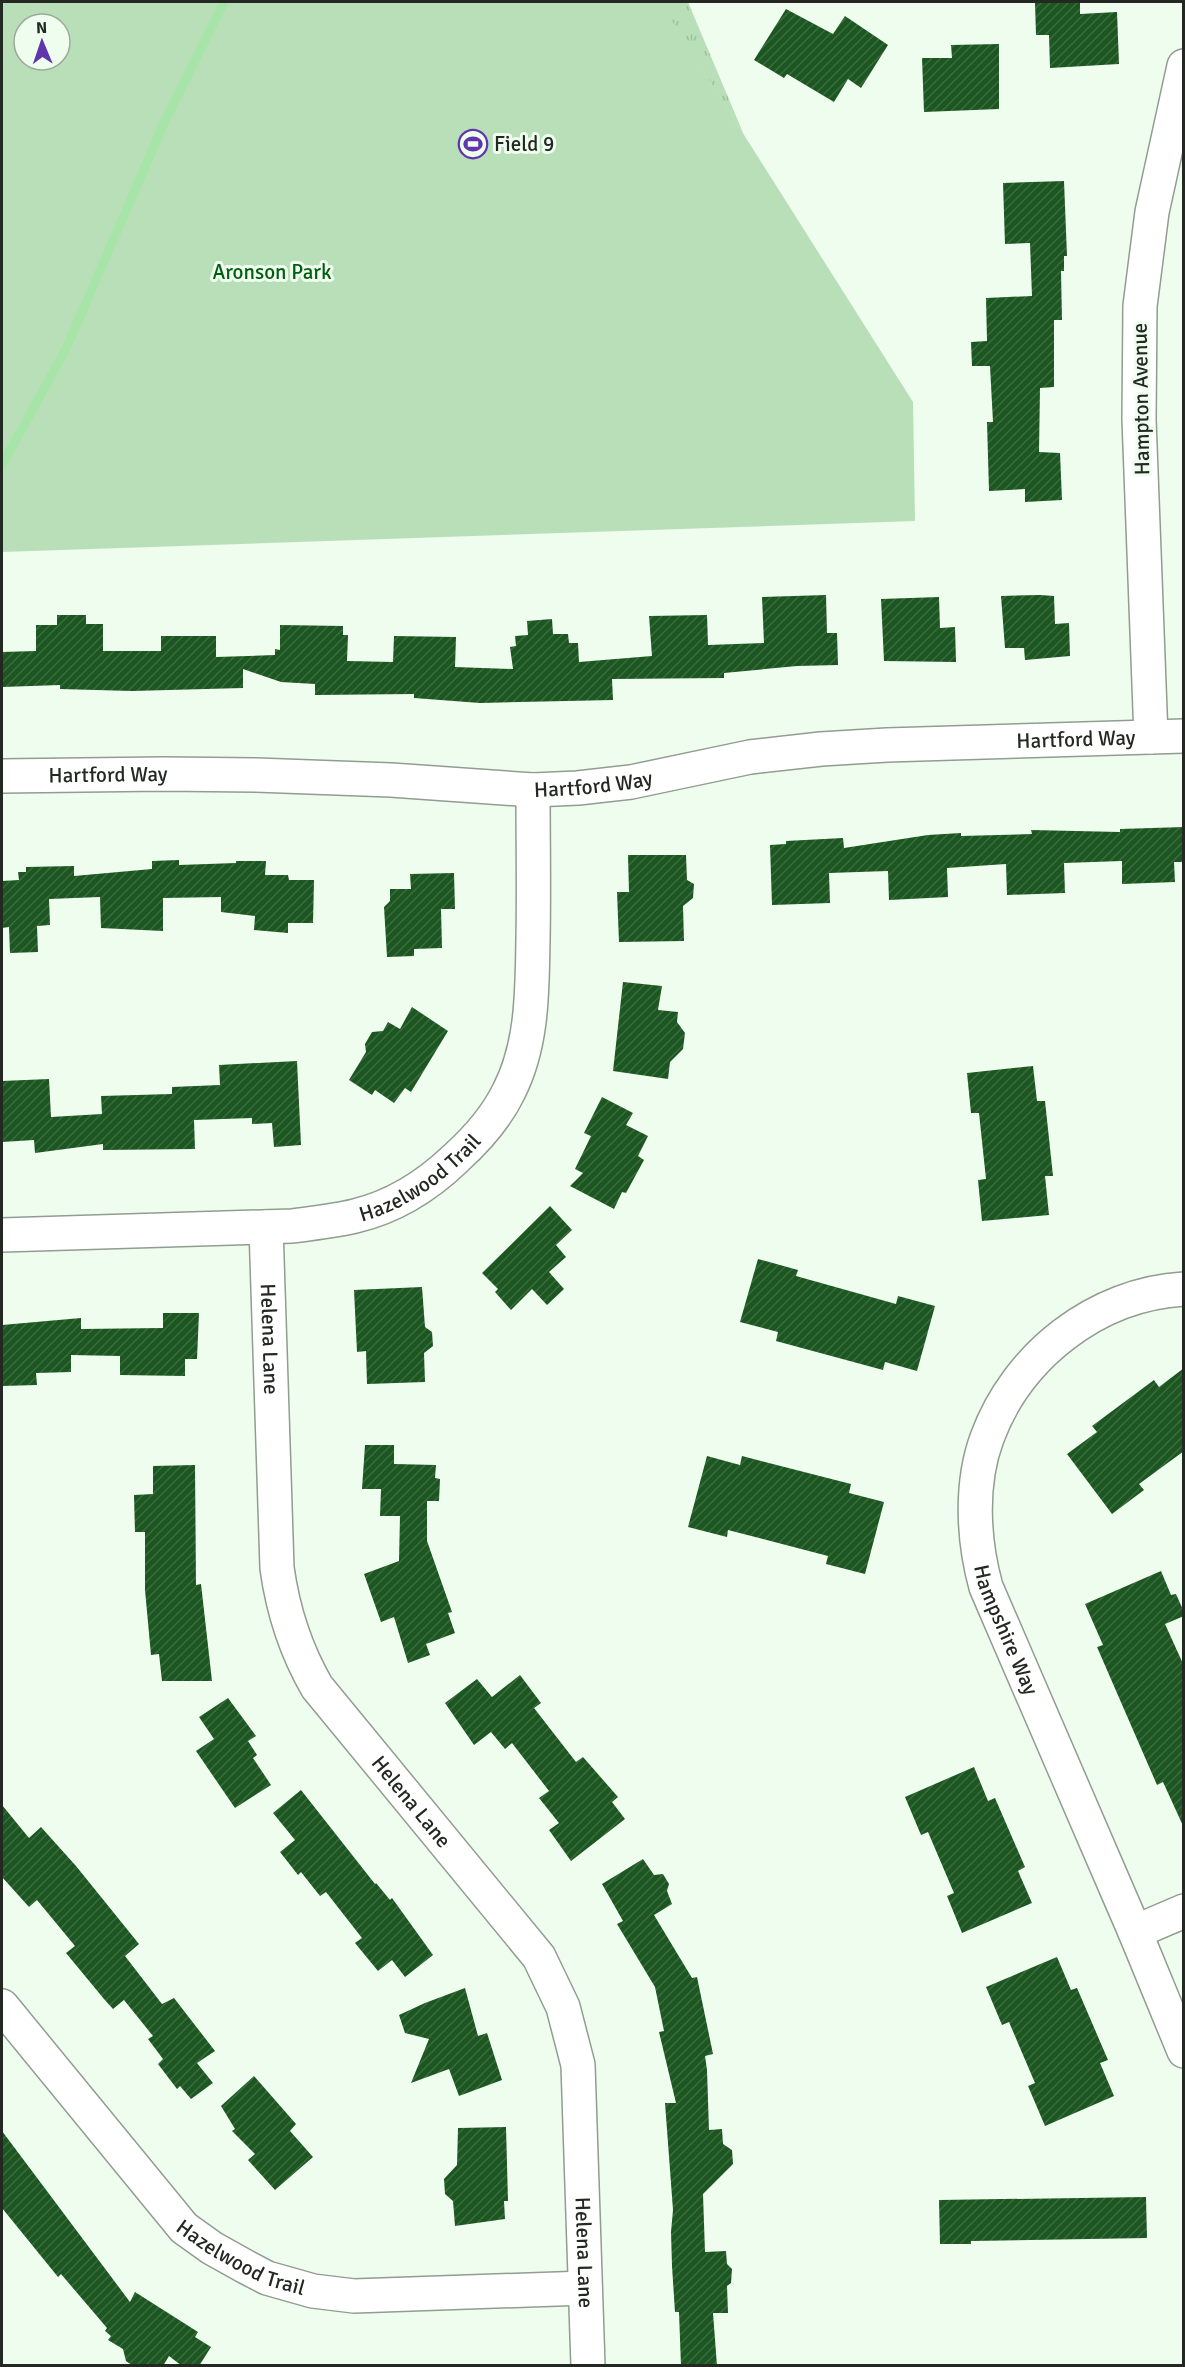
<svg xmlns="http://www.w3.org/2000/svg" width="1185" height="2367" font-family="Signika,sans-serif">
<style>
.grass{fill:url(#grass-tufts)}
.park{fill:#b9dfb8;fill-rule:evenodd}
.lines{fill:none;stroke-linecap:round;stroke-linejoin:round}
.stream{stroke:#a7e4a7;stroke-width:9}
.building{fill:url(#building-hatch)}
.minor-casing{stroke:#909d90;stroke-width:36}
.minor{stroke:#fff;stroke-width:33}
.labels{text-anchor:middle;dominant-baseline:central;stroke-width:6;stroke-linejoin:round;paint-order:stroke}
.poi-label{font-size:21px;fill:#232823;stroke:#effdef;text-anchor:start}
.park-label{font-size:21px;fill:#005e11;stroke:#effdef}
.street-label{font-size:21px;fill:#232823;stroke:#effdef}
</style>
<defs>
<pattern id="grass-tufts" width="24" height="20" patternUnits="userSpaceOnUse" patternTransform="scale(1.5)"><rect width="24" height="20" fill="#b9dfb8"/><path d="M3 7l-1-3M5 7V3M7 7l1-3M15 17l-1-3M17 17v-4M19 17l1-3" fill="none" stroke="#9fbf9e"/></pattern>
<pattern id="building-hatch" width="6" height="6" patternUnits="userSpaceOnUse" patternTransform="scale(1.5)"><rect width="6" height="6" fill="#1c5620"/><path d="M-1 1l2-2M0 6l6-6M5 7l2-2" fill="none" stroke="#3c6b3f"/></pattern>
</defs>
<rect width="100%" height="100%" fill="#effdef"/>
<path class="grass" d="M 659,2 L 688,2 L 744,135 Z"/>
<path class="park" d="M 2,2 L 660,2 L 913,402 L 915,521 L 2,552 ZM 24,24 L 60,24 L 60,60 L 24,60 Z"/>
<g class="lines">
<path class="stream" d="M 2,465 L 66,349 L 164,123 L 224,2"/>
</g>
<g class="building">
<path d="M 1080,2 L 1080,14 L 1117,12 L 1119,64 L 1050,68 L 1049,35 L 1036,35 L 1035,3 Z"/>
<path d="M 786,9 L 833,34 L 845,16 L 888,45 L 861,88 L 848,79 L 834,102 L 787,74 L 784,78 L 754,60 Z"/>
<path d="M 999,44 L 999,109 L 924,112 L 922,58 L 952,58 L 951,45 Z"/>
<path d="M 1064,181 L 1067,256 L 1064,256 L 1064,271 L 1061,271 L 1062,320 L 1054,320 L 1054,387 L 1040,388 L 1039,452 L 1060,453 L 1062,500 L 1025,502 L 1025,489 L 989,491 L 987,422 L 993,422 L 990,366 L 972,366 L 971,342 L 987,341 L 986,298 L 1032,296 L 1030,243 L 1005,244 L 1003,183 Z"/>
<path d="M 826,595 L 827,633 L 837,633 L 838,665 L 797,666 L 724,673 L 724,678 L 612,679 L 613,700 L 480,703 L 414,698 L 414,694 L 315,695 L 315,684 L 281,682 L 243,669 L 243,688 L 132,691 L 60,689 L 60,685 L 2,687 L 2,652 L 36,651 L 36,625 L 57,625 L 57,615 L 86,615 L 86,624 L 103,624 L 103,651 L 161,651 L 161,636 L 216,636 L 216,657 L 275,655 L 275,649 L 280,650 L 280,625 L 343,626 L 343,635 L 348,635 L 347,661 L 393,662 L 394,636 L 456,637 L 455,667 L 513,669 L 510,647 L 516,646 L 515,636 L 528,635 L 527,621 L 552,619 L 553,634 L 568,634 L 569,643 L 578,643 L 579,662 L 652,656 L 649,616 L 707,615 L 708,645 L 764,643 L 762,597 Z"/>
<path d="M 1040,595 L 1054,596 L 1055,624 L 1069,623 L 1070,656 L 1025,660 L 1024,648 L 1005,648 L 1001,596 Z"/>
<path d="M 939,597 L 940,628 L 955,627 L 956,662 L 884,661 L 881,599 Z"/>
<path d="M 1184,827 L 1184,862 L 1174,862 L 1175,882 L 1122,884 L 1122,861 L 1064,863 L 1065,893 L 1007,895 L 1006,864 L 947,868 L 948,897 L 889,900 L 888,871 L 829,873 L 830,903 L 772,905 L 770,845 L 786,844 L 786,841 L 843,838 L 844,848 L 928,835 L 961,833 L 961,836 L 1032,834 L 1031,830 L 1120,832 L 1120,829 Z"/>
<path d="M 628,855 L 686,855 L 687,880 L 694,884 L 693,898 L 683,906 L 684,941 L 619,942 L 617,892 L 629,892 Z"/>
<path d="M 179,860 L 179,865 L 236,863 L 236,861 L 266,861 L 265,875 L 288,875 L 289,880 L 314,880 L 313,923 L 288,923 L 288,933 L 254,930 L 255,916 L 221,912 L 221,897 L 163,898 L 163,931 L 101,928 L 100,897 L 49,899 L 50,925 L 37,926 L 38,952 L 10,953 L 9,927 L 2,928 L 2,881 L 19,880 L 18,872 L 26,872 L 26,867 L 74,866 L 74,876 L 152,869 L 152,861 Z"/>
<path d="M 454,873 L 455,909 L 441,909 L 442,948 L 414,949 L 414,956 L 387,957 L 384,907 L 390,901 L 390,889 L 411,889 L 410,874 Z"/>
<path d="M 623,982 L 662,986 L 658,1010 L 678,1012 L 677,1022 L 685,1033 L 683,1049 L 670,1062 L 668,1079 L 613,1071 Z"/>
<path d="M 412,1007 L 448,1031 L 411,1092 L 405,1088 L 394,1103 L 375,1090 L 372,1095 L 349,1080 L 366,1052 L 365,1044 L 372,1032 L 383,1031 L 388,1022 L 400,1029 Z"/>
<path d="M 297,1061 L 301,1145 L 274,1147 L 272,1123 L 252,1124 L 252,1118 L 194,1120 L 195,1149 L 103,1150 L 103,1144 L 35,1153 L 34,1140 L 2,1142 L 2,1081 L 49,1079 L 51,1117 L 102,1114 L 101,1096 L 172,1094 L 172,1087 L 220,1085 L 219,1065 Z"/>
<path d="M 1033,1066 L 1037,1101 L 1045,1101 L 1053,1176 L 1045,1176 L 1049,1215 L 982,1221 L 978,1180 L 986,1179 L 979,1113 L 971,1113 L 967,1073 Z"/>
<path d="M 602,1097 L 633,1113 L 626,1125 L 648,1136 L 638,1156 L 644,1160 L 626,1193 L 622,1192 L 614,1209 L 570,1186 L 583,1173 L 575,1169 L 591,1136 L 584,1133 Z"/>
<path d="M 550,1206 L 572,1230 L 556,1245 L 566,1257 L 549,1272 L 564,1289 L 547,1305 L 532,1289 L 511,1310 L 495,1292 L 498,1289 L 482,1273 Z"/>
<path d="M 758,1259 L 798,1270 L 796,1276 L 896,1304 L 898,1296 L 935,1306 L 917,1371 L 885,1362 L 883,1370 L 776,1341 L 778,1332 L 740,1322 Z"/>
<path d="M 422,1287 L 425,1327 L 432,1332 L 433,1346 L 424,1353 L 425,1382 L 367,1384 L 366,1351 L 357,1352 L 354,1290 Z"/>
<path d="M 163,1313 L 199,1313 L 197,1359 L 185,1359 L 185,1376 L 120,1375 L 120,1356 L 71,1355 L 71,1372 L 36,1373 L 37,1385 L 2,1386 L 2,1325 L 81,1318 L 81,1329 L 163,1328 Z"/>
<path d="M 1184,1368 L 1184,1451 L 1139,1484 L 1144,1490 L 1112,1514 L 1067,1454 L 1097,1432 L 1092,1426 L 1154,1380 L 1159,1387 Z"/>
<path d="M 365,1445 L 394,1445 L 394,1464 L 436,1465 L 435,1478 L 440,1479 L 439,1501 L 427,1501 L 427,1541 L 452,1612 L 448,1613 L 455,1633 L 426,1644 L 430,1655 L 408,1663 L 394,1617 L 381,1622 L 364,1574 L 399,1561 L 400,1516 L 380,1516 L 381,1489 L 362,1489 Z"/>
<path d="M 707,1456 L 740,1465 L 742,1456 L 851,1484 L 849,1493 L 884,1502 L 865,1574 L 826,1564 L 828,1556 L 728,1530 L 727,1537 L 688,1527 Z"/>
<path d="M 195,1465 L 196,1585 L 201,1584 L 212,1681 L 162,1681 L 159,1654 L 151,1655 L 145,1590 L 145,1532 L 135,1532 L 134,1495 L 153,1494 L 153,1466 Z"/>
<path d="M 1161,1571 L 1171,1595 L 1176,1594 L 1184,1612 L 1184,1616 L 1165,1624 L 1184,1666 L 1184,1828 L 1163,1782 L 1157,1785 L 1097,1647 L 1103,1645 L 1085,1604 Z"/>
<path d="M 520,1675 L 541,1703 L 534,1708 L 576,1762 L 583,1757 L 618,1797 L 612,1802 L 625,1819 L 571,1861 L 549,1830 L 559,1823 L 539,1798 L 549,1791 L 512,1743 L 505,1749 L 491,1732 L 474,1745 L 445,1703 L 477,1679 L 492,1697 Z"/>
<path d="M 228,1698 L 256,1736 L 248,1741 L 257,1755 L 253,1758 L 271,1785 L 235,1808 L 196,1751 L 214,1739 L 199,1717 Z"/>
<path d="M 974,1767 L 988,1801 L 995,1798 L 1025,1867 L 1018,1871 L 1032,1903 L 962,1933 L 947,1896 L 954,1893 L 928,1832 L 921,1835 L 905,1797 Z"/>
<path d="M 301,1790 L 375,1884 L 376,1883 L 390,1900 L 392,1898 L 433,1955 L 405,1977 L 392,1960 L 378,1971 L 355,1943 L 362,1938 L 326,1892 L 320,1896 L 301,1872 L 298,1875 L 280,1852 L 295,1840 L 273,1813 Z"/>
<path d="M 2,1805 L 29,1838 L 41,1827 L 76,1866 L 139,1944 L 125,1956 L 162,2004 L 174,1998 L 215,2051 L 197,2063 L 213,2083 L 191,2099 L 180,2086 L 177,2089 L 158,2064 L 163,2059 L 148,2039 L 153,2036 L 124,2000 L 113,2009 L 104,1999 L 66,1953 L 75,1946 L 37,1900 L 29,1907 L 2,1877 Z"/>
<path d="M 643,1859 L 654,1875 L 663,1874 L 669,1884 L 667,1891 L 672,1904 L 654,1915 L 692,1978 L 697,1977 L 713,2054 L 705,2056 L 707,2070 L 709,2130 L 722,2129 L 723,2144 L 732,2150 L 733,2164 L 703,2194 L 705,2252 L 726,2251 L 727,2264 L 732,2269 L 731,2283 L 727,2286 L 728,2313 L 713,2313 L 717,2366 L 681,2366 L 679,2312 L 675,2312 L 672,2266 L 671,2232 L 673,2210 L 665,2103 L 676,2103 L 659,2032 L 664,2031 L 655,1987 L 617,1924 L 623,1921 L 602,1884 Z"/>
<path d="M 1057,1957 L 1071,1990 L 1077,1988 L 1108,2060 L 1100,2063 L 1114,2096 L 1045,2126 L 1028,2086 L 1035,2083 L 1009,2022 L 1002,2025 L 986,1987 Z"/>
<path d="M 465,1988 L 478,2036 L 487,2033 L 502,2080 L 459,2096 L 449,2069 L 411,2083 L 429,2039 L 405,2033 L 399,2015 L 425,2003 Z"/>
<path d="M 254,2076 L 296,2124 L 290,2131 L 313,2157 L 275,2190 L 248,2160 L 255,2154 L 232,2131 L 235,2129 L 221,2106 Z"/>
<path d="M 506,2127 L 508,2201 L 504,2201 L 505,2219 L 455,2226 L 453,2201 L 445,2194 L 444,2179 L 457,2165 L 458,2128 Z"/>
<path d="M 2,2131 L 130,2302 L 135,2292 L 198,2332 L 195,2337 L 211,2347 L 199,2366 L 182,2366 L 169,2356 L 163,2366 L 133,2366 L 126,2361 L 123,2349 L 108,2340 L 111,2336 L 105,2331 L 107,2328 L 61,2274 L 58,2277 L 2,2208 Z"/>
<path d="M 1146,2197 L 1147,2238 L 971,2241 L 971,2244 L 940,2244 L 939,2200 Z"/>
</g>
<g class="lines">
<g class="minor-casing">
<g id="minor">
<path d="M 1151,737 L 1139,419 L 1140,306 L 1152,212 L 1184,66"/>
<path id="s1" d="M 2,776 L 163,774 L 256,775 L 391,780 L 533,790 L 578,788 L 631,782 L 750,757 L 821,749 L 887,745 L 1184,736"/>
<path id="s2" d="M 266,1227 L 277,1568 C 283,1611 295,1649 317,1687 L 539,1957 L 563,2007 L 578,2065 L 588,2366"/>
<path id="s3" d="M 2,1235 L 292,1226 C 313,1223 335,1221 355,1216 C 393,1207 428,1185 456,1158 C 477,1139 497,1116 509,1091 C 533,1044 532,990 533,940 C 534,890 533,840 533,790"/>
<path id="s4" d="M 1184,1289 C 1096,1294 1017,1356 987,1438 C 970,1484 973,1540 986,1587 L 1135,1932 L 1184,2051"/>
<path d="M 1135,1932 L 1184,1911"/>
<path id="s5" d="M 2,2006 L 184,2228 L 212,2248 L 246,2267 L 267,2278 L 313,2291 L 354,2296 L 585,2288"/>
</g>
</g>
<use href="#minor" class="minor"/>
</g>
<defs>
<g id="stadium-ring" transform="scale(1.5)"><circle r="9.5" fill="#effdef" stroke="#6036ad" stroke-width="1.5"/><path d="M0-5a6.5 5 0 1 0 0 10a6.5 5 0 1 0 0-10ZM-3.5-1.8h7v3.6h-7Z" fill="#6036ad"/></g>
</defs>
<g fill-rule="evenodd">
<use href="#stadium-ring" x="473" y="144"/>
</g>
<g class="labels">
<g class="poi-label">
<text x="494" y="144">Field 9</text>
</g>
<g class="park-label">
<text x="272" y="272">Aronson Park</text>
</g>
<g class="street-label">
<text transform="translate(1141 399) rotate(-91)">Hampton Avenue</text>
<text stroke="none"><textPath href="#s1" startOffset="1078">Hartford Way</textPath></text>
<text stroke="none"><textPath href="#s1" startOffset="106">Hartford Way</textPath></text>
<text stroke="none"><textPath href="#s1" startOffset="592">Hartford Way</textPath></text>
<text stroke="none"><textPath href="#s3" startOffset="430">Hazelwood Trail</textPath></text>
<text stroke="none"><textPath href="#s2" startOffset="112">Helena Lane</textPath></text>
<text stroke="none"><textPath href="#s4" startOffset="459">Hampshire Way</textPath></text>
<text stroke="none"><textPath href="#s2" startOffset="616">Helena Lane</textPath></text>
<text stroke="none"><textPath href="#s5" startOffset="352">Hazelwood Trail</textPath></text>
<text stroke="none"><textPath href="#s2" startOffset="1120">Helena Lane</textPath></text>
</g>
</g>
<rect width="1185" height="2367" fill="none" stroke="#232823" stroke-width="6"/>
<g transform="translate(42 42) rotate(358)"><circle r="28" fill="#effdef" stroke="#9da89d" stroke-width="1.5"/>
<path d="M0-4.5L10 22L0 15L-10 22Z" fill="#6036ad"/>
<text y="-9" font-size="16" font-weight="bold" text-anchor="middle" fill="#232823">N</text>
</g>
</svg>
